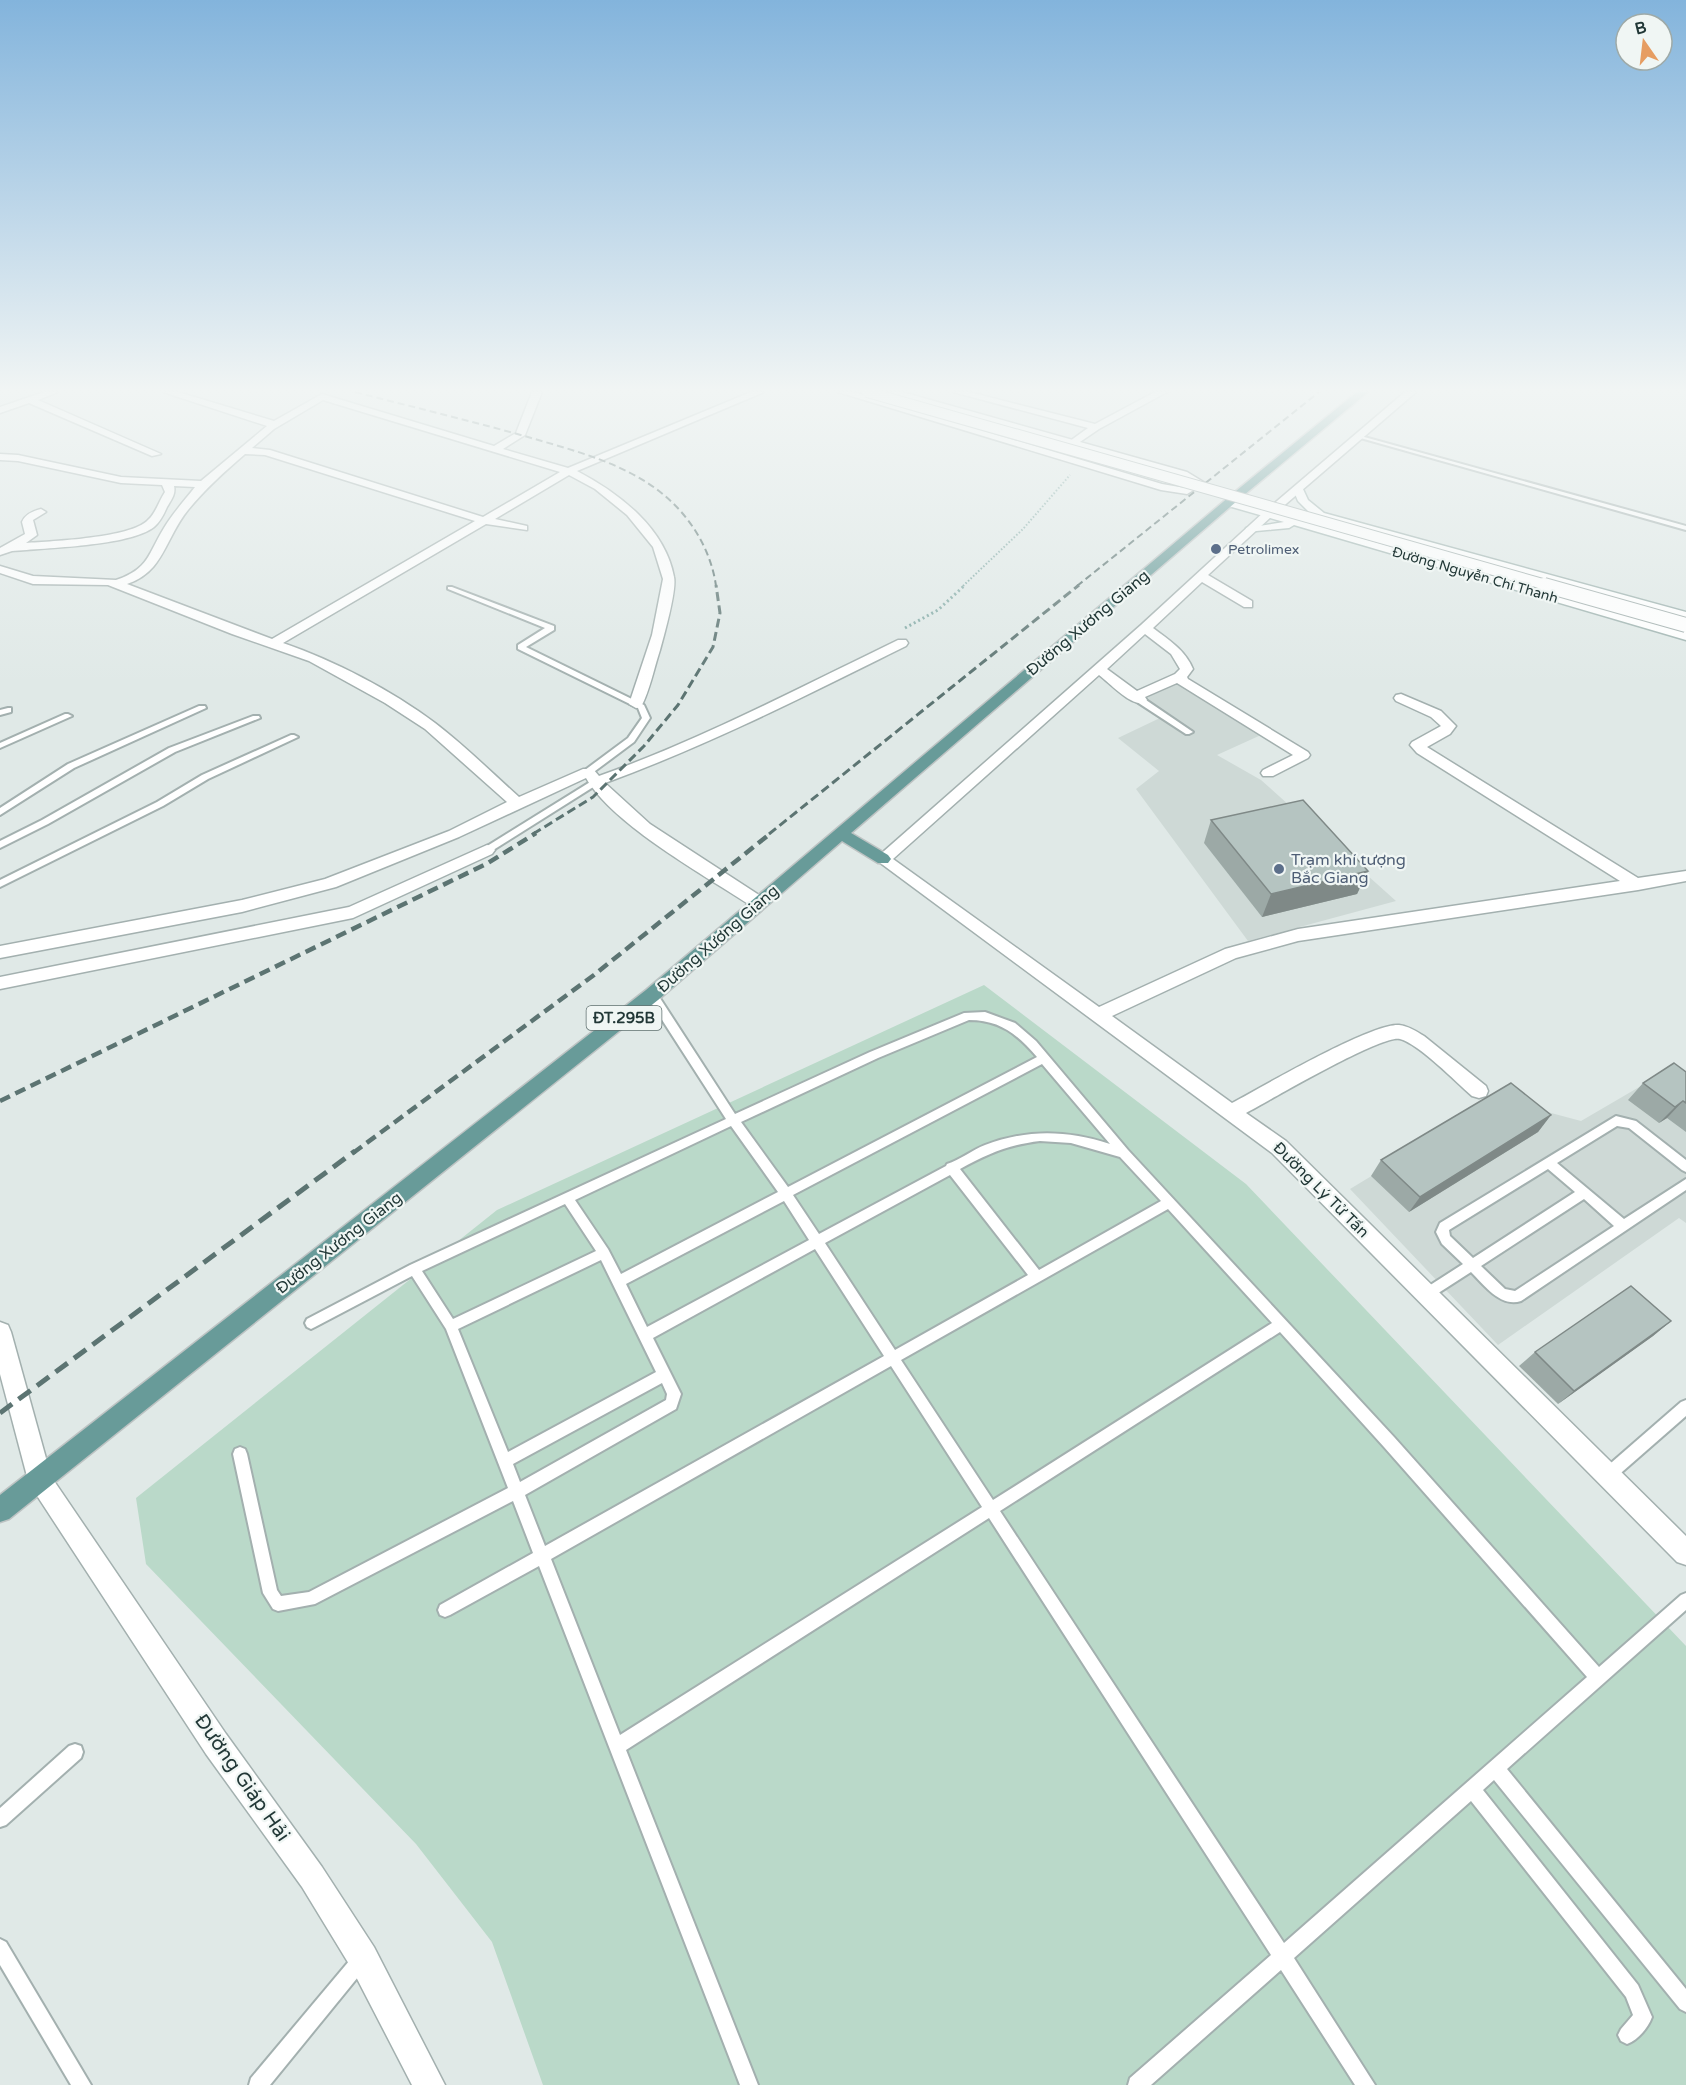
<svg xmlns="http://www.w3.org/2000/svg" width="1686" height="2085" font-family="'Varela Round',sans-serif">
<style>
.built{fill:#ced9d6}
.green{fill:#bad9c9}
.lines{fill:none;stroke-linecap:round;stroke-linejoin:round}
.service-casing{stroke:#a3b0af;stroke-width:4}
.minor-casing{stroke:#a3b0af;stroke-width:3}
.tertiary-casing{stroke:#a3b0af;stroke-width:3}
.secondary-casing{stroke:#a0b4b1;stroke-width:3}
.primary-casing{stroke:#bdc3c3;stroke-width:3}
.path-far1{stroke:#83aaa6;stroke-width:2;stroke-dasharray:1.5 2;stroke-linecap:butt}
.path{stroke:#83aaa6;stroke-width:3;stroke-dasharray:2 3;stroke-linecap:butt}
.service{fill:#fff;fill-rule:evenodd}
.minor{fill:#fff;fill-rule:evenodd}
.tertiary{fill:#fff;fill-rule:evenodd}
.secondary{fill:#fff;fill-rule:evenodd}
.primary{fill:#689b99;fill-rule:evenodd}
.rail-far3{stroke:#5c7472;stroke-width:2;stroke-dasharray:7 4;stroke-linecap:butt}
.rail-far2{stroke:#5c7472;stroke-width:3;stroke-dasharray:9 4.5;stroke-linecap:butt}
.rail-far1{stroke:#5c7472;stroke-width:4.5;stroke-dasharray:11 6;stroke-linecap:butt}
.rail{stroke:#5c7472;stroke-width:5;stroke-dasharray:15 8;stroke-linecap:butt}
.tertiary-bridge-far1-casing{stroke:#a3b0af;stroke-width:12;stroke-linecap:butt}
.tertiary-bridge-casing{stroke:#a3b0af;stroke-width:16;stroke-linecap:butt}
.tertiary-bridge-far1{stroke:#fff;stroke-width:10}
.tertiary-bridge{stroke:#fff;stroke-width:14}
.wall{fill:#9ca9a6}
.shaded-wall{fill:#7f8987}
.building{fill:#b5c4c1;stroke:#7f8987;stroke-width:1.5}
.service-dot{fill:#5c6f8a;stroke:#f0f6f4;stroke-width:2}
.labels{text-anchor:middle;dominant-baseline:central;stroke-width:4.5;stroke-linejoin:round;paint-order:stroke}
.far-service-label{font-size:14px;fill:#4e5e75;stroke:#f0f6f4;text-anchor:start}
.far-street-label{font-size:14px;fill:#223837;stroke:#f0f6f4}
.shield{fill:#f0f6f4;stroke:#607170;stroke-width:1.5}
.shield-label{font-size:15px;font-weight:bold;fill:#223837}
.street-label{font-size:16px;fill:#223837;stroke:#f0f6f4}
.service-label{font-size:16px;fill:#4e5e75;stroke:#f0f6f4;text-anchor:start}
.near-street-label{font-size:20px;fill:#223837;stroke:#f0f6f4}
</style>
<rect width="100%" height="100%" fill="#e0e9e7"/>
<g class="built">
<path d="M 1176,681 L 1194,682 L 1272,730 L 1217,755 L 1261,780 L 1396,901 L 1248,941 L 1136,789 L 1159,771 L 1118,738 L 1160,718 L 1135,699 Z"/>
<path d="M 1670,1069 L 1686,1080 L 1686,1223 L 1679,1218 L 1498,1345 L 1350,1189 L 1499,1099 L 1581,1121 Z"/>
</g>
<path class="green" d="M 984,985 L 1246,1184 L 1686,1646 L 1686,2085 L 543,2085 L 492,1942 L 416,1844 L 146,1564 L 136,1498 L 497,1210 Z"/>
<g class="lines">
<g class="service-casing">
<g id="service">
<path d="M 1357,435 L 1686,526 L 1686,530 L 1357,437 Z"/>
<path d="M 448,587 L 452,587 L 554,626 L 554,630 L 526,647 L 644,705 L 650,718 L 634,742 L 591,774 L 585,774 L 585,770 L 628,738 L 642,718 L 638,708 L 518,649 L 518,645 L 545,628 L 448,589 Z"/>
<path d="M 1137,698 L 1143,698 L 1193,732 L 1189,734 L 1186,734 L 1137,702 Z"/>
<path d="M 199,706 L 205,706 L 206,708 L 74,768 L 0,815 L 0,808 L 68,764 Z"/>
<path d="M 8,708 L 11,708 L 11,712 L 0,715 L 0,710 Z"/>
<path d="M 65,714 L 68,714 L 72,716 L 0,748 L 0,743 Z"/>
<path d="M 253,716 L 259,716 L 260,718 L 175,752 L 48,824 L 0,848 L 0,841 L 42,820 L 169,748 Z"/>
<path d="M 291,735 L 294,735 L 298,737 L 208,779 L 163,806 L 0,887 L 0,880 L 157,802 L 202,775 Z"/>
<path d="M 595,779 L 598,780 L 598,784 L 490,852 L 484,852 L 483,850 L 484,848 Z"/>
<path d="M 652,991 L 656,992 L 735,1114 L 870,1052 L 964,1013 L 985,1012 L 1015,1023 L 1036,1041 L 1128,1150 L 1394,1437 L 1599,1667 L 1681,1595 L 1686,1593 L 1686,1610 L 1507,1769 L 1686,1989 L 1686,2012 L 1680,2009 L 1494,1780 L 1483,1790 L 1638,1985 L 1652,2017 C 1648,2028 1638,2040 1627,2044 L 1621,2041 L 1618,2035 L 1621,2029 L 1633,2015 L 1626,1997 L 1471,1801 L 1294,1958 L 1375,2085 L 1355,2085 L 1281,1970 L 1151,2085 L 1128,2085 L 1130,2078 L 1271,1955 L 989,1518 L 626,1750 L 758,2085 L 740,2085 L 539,1566 L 450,1615 L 445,1617 L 440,1615 L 438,1610 L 440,1605 L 533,1553 L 513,1501 L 315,1604 L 278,1611 L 273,1609 L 263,1593 L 233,1454 L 235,1449 L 240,1447 L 245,1449 L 247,1454 L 277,1590 L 281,1596 L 309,1592 L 508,1488 L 446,1329 L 412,1276 L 315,1327 L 311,1329 L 307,1327 L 305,1323 L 307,1319 L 410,1265 L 726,1119 L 648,998 L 647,995 ZM 969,1020 C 1000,1020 1017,1034 1037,1057 L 788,1187 L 741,1122 L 878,1058 ZM 1042,1064 L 1110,1144 C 1067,1130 1027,1129 985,1145 C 972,1150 960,1160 947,1164 L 946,1166 L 819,1234 L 793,1195 ZM 731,1126 L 778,1192 L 621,1274 L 608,1249 L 575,1200 ZM 1040,1141 L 1071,1143 L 1120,1157 L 1161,1201 L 1039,1270 L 960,1169 C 988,1154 1007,1145 1040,1141 ZM 950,1175 L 1028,1275 L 895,1350 L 825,1243 ZM 784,1201 L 809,1240 L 647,1327 L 626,1284 ZM 565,1204 L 596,1251 L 453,1319 L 422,1271 ZM 1168,1209 L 1272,1323 L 993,1500 L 901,1360 ZM 815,1249 L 884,1356 L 545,1546 L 525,1495 L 676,1409 L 681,1394 L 653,1338 ZM 601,1260 L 656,1372 L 508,1452 L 458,1329 ZM 1280,1332 L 1384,1447 L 1587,1677 L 1284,1943 L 1000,1511 ZM 891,1366 L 982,1507 L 620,1735 L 551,1559 ZM 662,1383 L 667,1394 L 666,1400 L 520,1482 L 513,1464 Z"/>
<path d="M 1616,1116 L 1636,1121 L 1686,1160 L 1686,1172 L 1682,1170 L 1629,1128 L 1617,1126 L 1557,1163 L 1624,1219 L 1686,1179 L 1686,1190 L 1521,1301 C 1501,1308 1484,1285 1471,1272 L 1429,1299 L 1425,1301 L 1421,1299 L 1419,1295 L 1421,1291 L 1463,1264 L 1442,1244 L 1436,1232 L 1440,1223 ZM 1548,1169 L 1575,1192 L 1473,1258 L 1450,1236 L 1449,1230 ZM 1584,1199 L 1614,1226 L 1515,1291 L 1505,1289 L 1481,1266 Z"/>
<path d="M 1686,1400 L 1686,1416 L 1614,1479 L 1609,1481 L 1604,1479 L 1602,1474 L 1604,1469 L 1681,1402 Z"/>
<path d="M 75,1744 L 81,1746 L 83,1752 L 81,1758 L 6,1825 L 0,1827 L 0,1808 L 69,1746 Z"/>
<path d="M 0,1939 L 6,1942 L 91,2085 L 71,2085 L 0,1965 Z"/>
<path d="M 361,1951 L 367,1954 L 370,1960 L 367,1966 L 270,2085 L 249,2085 L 251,2078 L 355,1954 Z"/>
</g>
</g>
<g class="minor-casing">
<g id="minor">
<path d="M 44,392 L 58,392 L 38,400 L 161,454 L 152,456 L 29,403 L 0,413 L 0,407 Z"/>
<path d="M 163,392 L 178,392 L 274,421 L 322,394 L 494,446 L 516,433 L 532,392 L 542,392 L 525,435 L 503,449 L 568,468 L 751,392 L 764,392 L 577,471 C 619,493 665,528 674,577 C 677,590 664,635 660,650 C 654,668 650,690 641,707 L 636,708 L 629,704 L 652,635 L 663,579 L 653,547 L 627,515 L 595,489 L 569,475 L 495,519 L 527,526 L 527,530 L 486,524 L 283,643 C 335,661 391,690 435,723 C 464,745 491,772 519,797 L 583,769 L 593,769 L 599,776 C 702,739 799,688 898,640 L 906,640 L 908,643 L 906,646 C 807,695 709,745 605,783 L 650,824 L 765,899 L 767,903 L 765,907 L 753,907 C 706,876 613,825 586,778 L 459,837 L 336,887 L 242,912 L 0,958 L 0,946 L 242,900 L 325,879 L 449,831 L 507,802 L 425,729 L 385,703 L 309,661 L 232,634 L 108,585 L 33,584 L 0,573 L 0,566 L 33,576 L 116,580 C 149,569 148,554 164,528 C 173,513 185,500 195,487 L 174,486 C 176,494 171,500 167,507 C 164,514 160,522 154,527 C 130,546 45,548 12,551 L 0,555 L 0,548 L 25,534 L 22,522 C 25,514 33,511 41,509 L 46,512 L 33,520 L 37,535 L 26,543 C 53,541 131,538 148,520 C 156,513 159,501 165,492 L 162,485 L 121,483 L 18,461 L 0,460 L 0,454 L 18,455 L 121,477 L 201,481 L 267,426 ZM 323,400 L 560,472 L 483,517 L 270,450 L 252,448 L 274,429 ZM 245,454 L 265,455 L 475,521 L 272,639 L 127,584 C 164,572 165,538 188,510 C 205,489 224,472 245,454 Z"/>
<path d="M 953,392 L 969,392 L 1095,424 L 1155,392 L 1167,392 L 1099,429 L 1074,446 L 1070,445 L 1070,441 L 1088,428 Z"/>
<path d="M 1405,392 L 1416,392 L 1272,516 L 1208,575 L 1252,601 L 1252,607 L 1244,607 L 1202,582 L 1153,628 C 1169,640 1185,650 1193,669 L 1187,677 L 1188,679 L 1308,752 L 1310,755 L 1308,758 L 1273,776 L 1263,776 L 1261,773 L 1263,770 L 1293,755 L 1177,683 L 1145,697 L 1147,700 L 1145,703 C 1130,706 1111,684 1099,675 L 893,859 L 1099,1007 L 1225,949 L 1298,929 L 1620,881 L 1417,753 L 1410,745 L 1412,742 L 1441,726 L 1431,717 L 1396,701 L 1394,698 L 1396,695 L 1401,694 L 1441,711 L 1456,726 L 1450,734 L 1427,747 L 1638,878 L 1686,871 L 1686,881 L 1638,890 L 1298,941 L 1236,958 L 1112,1016 L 1232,1103 C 1262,1087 1371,1023 1399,1025 C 1408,1026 1416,1031 1424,1036 L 1486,1086 L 1488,1091 L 1486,1096 L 1479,1098 L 1472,1096 C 1456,1082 1419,1044 1400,1039 C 1382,1034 1269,1101 1246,1113 L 1286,1141 L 1686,1536 L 1686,1565 L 1677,1562 L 1272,1153 L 875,859 L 1141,625 L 1264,512 ZM 1145,634 L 1171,654 L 1180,669 L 1175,674 L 1137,691 L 1107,669 Z"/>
<path d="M 487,845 L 492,846 L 495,850 L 492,854 L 353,918 L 0,989 L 0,977 L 349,907 Z"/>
<path d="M 0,1322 L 8,1325 L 11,1332 L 52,1480 L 48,1488 L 40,1492 L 32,1488 L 28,1480 L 0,1374 Z"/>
</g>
</g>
<g class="tertiary-casing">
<g id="tertiary">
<path d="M 838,392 L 853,392 L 1162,484 L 1185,488 L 1193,483 L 1179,476 L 887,392 L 902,392 L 1187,472 L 1205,483 L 1187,494 L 1161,490 Z"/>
<path d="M 40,1468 L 48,1472 L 226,1734 L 322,1867 L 374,1947 L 445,2085 L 412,2085 L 352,1969 L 302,1887 L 206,1754 L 32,1488 L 28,1480 L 32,1472 Z"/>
</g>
</g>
<g class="secondary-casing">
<g id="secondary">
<path d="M 1298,486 L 1302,487 L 1308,500 L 1324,513 L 1686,612 L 1686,620 L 1311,516 L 1310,513 L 1298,501 L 1293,489 Z"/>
<path d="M 1229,500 L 1686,632 L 1686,640 L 1294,525 L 1289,528 L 1246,532 L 1246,528 L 1284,522 L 1225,505 L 1224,503 Z"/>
</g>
</g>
<g class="primary-casing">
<path id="primary" d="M 1357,392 L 1368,392 L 1244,495 L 851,833 L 888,855 L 891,859 L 888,863 L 878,863 L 842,841 L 658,1000 L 9,1519 L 0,1522 L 0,1495 L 646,990 L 1236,491 Z"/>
</g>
<path class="path-far1" d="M 963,586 L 1023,529 L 1070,475"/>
<path class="path" d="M 905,628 L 938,610 L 965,585"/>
<use href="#service" class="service"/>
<use href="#minor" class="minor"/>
<use href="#tertiary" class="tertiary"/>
<use href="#secondary" class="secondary"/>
<use href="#primary" class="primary"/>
<g class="rail-far3">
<path d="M 355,392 C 413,407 471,421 528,437 C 572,450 621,462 659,491 C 689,514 711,549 716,586"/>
<path d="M 1077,586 L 1319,392"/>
</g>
<g class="rail-far2">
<path d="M 533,834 L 593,797 L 644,746 L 678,705 L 713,647 L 720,613 L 716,585"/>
<path d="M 769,834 L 1079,585"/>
</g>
<g class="rail-far1">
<path d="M 0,1101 L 488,863 L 536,833"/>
<path d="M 353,1153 L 594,975 L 771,833"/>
</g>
<path class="rail" d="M 0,1413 L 355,1151"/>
<g class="tertiary-bridge-far1-casing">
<path id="tertiary-bridge-far1" d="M 867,392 L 1550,586"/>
</g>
<g class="tertiary-bridge-casing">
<path id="tertiary-bridge" d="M 1544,585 L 1686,625"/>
</g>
<use href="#tertiary-bridge-far1" class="tertiary-bridge-far1"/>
<use href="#tertiary-bridge" class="tertiary-bridge"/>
</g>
<g class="wall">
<path d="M 1211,820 L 1368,871 L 1357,894 L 1262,917 L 1204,843 Z"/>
<path d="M 1686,1072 L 1686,1132 L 1667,1118 L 1659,1123 L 1628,1100 L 1643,1083 Z"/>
<path d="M 1551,1115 L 1538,1132 L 1409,1212 L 1371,1176 L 1381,1160 Z"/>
<path d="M 1671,1321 L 1653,1336 L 1558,1404 L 1519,1366 L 1535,1352 Z"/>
</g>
<g class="shaded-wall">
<path d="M 1368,871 L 1357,894 L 1262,917 L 1271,894 Z"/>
<path d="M 1683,1101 L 1667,1118 L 1659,1123 L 1675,1107 Z"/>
<path d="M 1551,1115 L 1538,1132 L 1409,1212 L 1420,1197 Z"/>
<path d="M 1671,1321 L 1653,1336 L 1558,1404 L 1574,1391 Z"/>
</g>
<g class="building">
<path d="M 1303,800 L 1368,871 L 1271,894 L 1211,820 Z"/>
<path d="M 1674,1063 L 1686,1072 L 1686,1103 L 1683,1101 L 1675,1107 L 1643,1083 Z"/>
<path d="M 1511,1083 L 1551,1115 L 1420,1197 L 1381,1160 Z"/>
<path d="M 1631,1286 L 1671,1321 L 1574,1391 L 1535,1352 Z"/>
</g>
<linearGradient id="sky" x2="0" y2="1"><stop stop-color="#83b4dc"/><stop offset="0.57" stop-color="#f1f5f4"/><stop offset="1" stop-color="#f1f5f4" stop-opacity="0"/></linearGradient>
<rect width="1686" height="684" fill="url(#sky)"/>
<g class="service-dot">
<circle cx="1216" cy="549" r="6"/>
<circle cx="1279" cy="869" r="6"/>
</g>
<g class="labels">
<g class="far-service-label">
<text x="1228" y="549">Petrolimex</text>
</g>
<g class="far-street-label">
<text transform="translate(1475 575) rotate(16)">Đường Nguyễn Chí Thanh</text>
</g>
<rect class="shield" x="586.5" y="1006" width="75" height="24" rx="4.5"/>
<g class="shield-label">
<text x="624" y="1018">ĐT.295B</text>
</g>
<g class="street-label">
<text transform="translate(1088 623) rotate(-40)">Đường Xương Giang</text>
<text transform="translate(718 939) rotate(-41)">Đường Xương Giang</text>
<text transform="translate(1321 1190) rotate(45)">Đường Lý Tử Tấn</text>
<text transform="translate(339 1243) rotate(-38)">Đường Xương Giang</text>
</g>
<g class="service-label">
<text x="1291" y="860">Trạm khí tượng<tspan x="1291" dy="18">Bắc Giang</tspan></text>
</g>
<g class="near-street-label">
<text transform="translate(242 1778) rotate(55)">Đường Giáp Hải</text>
</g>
</g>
<g transform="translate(1644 42) rotate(346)"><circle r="28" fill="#f0f6f4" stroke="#9eaaa8" stroke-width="1.5"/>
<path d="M0-4.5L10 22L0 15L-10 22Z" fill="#e69d62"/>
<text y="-9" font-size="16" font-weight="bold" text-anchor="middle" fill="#223837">B</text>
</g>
</svg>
